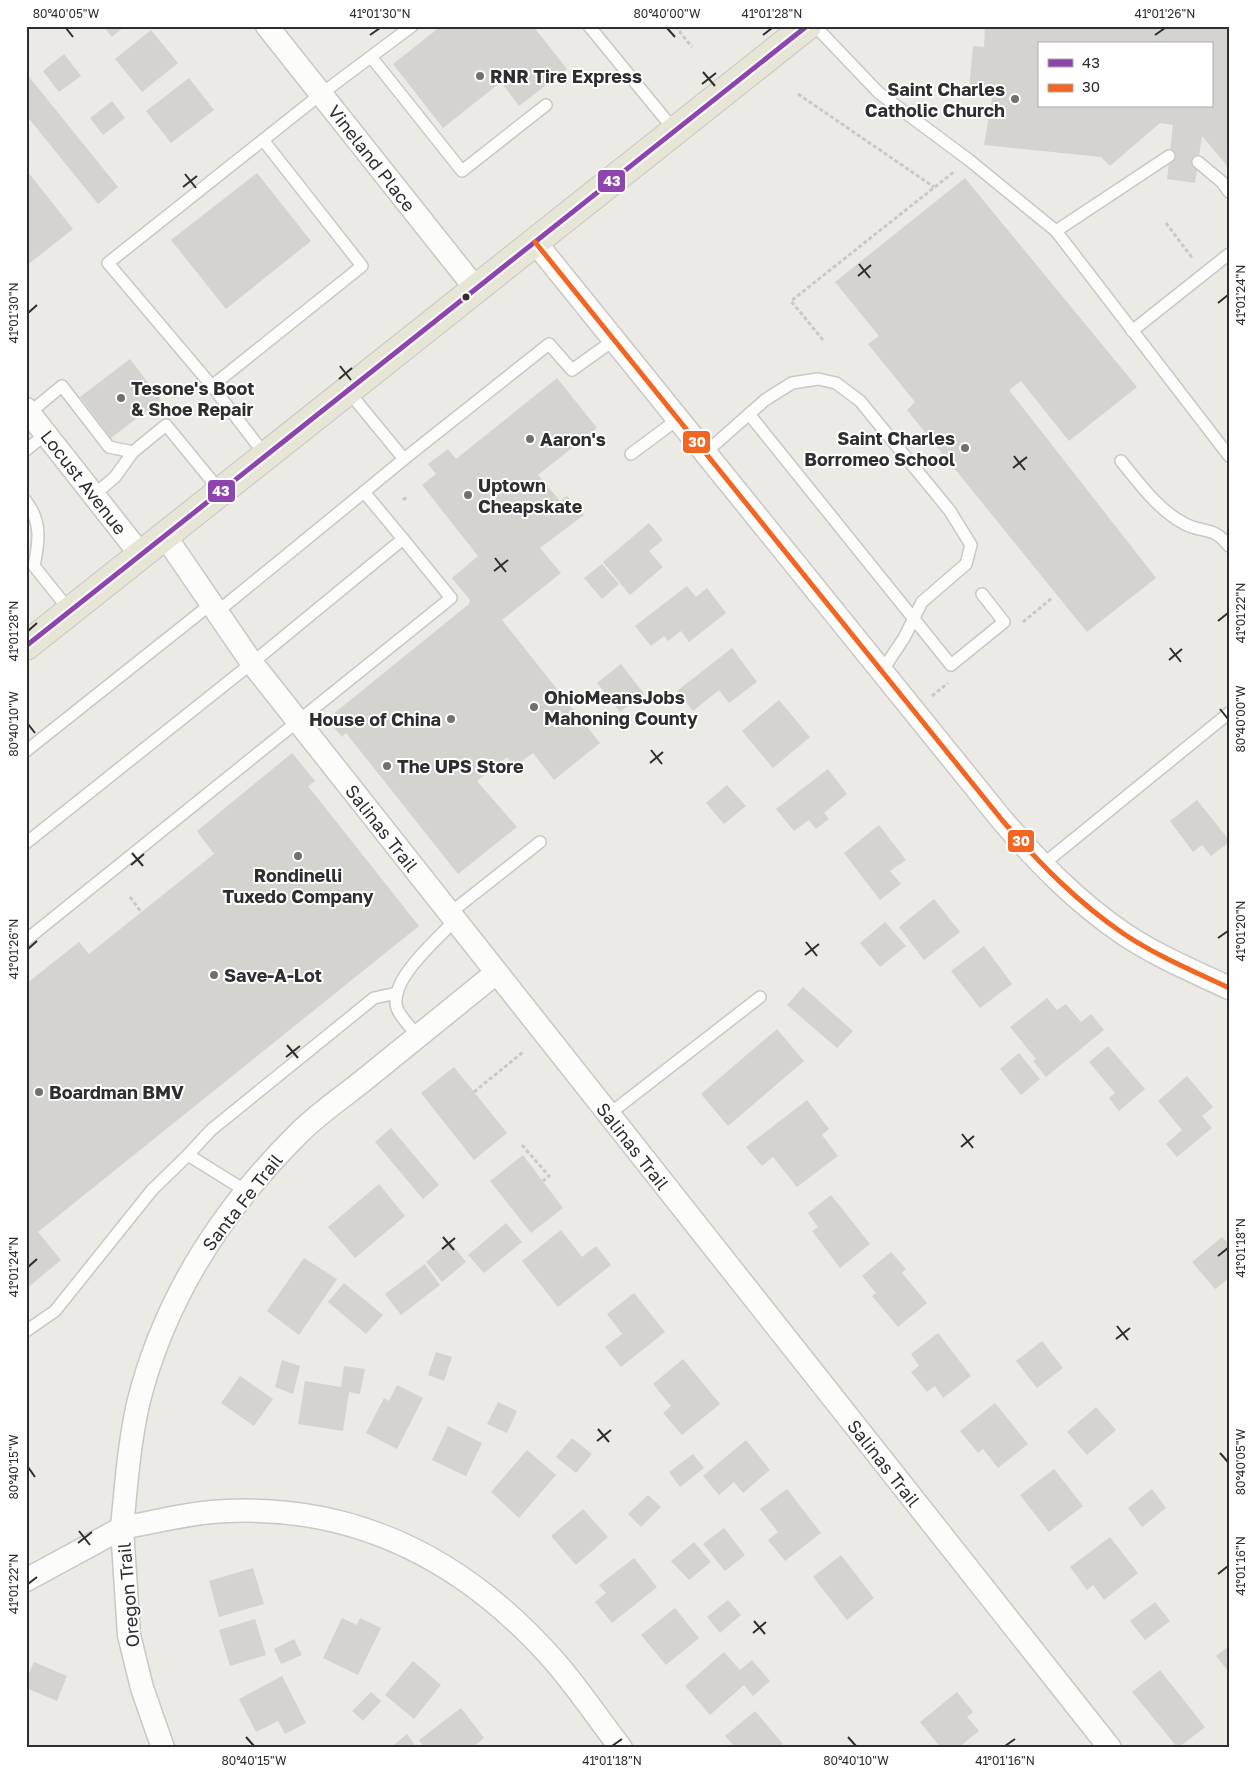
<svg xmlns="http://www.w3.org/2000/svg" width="1255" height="1774" font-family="'Golos Text',sans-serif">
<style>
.building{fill:#d4d3cf;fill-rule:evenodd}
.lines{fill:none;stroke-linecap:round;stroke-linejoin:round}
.service-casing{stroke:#c9c8c8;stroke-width:14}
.minor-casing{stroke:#c9c8c8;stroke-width:25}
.primary-casing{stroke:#c6c6c4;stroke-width:30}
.path{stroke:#c9c9c8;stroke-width:3;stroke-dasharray:4 2.5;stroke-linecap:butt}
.service{stroke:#fcfcfb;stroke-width:11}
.minor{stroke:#fcfcfb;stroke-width:22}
.primary{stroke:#e7e6d6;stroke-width:28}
.bus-1-casing{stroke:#fff;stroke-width:9}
.bus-2-casing{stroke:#fff;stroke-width:9}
.bus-1{stroke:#8e44ad;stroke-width:5}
.bus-2{stroke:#f26522;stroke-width:5}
.ticks{fill:none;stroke:#2e2e2e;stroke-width:2}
.poi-dot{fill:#70706e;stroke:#fff;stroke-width:2}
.bus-dot{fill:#2e2e2e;stroke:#fff;stroke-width:2}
.labels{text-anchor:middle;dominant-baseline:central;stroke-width:4;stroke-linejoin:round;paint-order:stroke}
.poi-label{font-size:18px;font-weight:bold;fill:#2e2e2e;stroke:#fff;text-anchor:start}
.street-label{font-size:18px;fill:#2e2e2e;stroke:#fff}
.line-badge{stroke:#fff;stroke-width:2}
.badge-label{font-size:14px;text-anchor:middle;font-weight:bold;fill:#fff}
.neatline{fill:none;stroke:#2e2e2e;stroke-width:2}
.ticks-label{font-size:12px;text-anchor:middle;fill:#2e2e2e}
</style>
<rect width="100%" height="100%" fill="#ebeae4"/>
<g class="building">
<path d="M 103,26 L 125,26 L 112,37 Z"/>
<path d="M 441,26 L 533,26 L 567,69 L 519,106 L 501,82 L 443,128 L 393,64 Z"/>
<path d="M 985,26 L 1229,26 L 1229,168 L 1202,136 L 1195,183 L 1167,179 L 1173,125 L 1160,123 L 1110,166 L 1101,157 L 984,145 L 993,92 L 969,90 L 973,46 L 984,47 ZM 1039,44 L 1211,44 L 1211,106 L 1039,106 Z"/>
<path d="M 151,30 L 178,63 L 142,92 L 115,59 Z"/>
<path d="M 64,54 L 81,76 L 59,92 L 43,71 Z"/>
<path d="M 26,73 L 118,187 L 98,204 L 26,115 Z"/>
<path d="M 189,78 L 214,110 L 171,143 L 146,111 Z"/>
<path d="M 112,101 L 125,118 L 103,135 L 90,118 Z"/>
<path d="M 28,172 L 73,229 L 26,266 L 26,174 Z"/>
<path d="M 257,173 L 311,241 L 226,309 L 171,240 Z"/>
<path d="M 965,178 L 1137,387 L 1069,441 L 1021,381 L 1009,390 L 1156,578 L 1087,632 L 907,410 L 915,402 L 868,344 L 879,336 L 835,282 Z"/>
<path d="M 130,359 L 161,400 L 111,438 L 80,397 Z"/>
<path d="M 557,378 L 597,428 L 538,475 L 560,501 L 567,496 L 584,515 L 540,548 L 561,573 L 502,620 L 600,743 L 554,780 L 533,753 L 514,767 L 507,757 L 477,781 L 517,827 L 458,874 L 346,733 L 342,737 L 327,719 L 469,604 L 470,600 L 452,578 L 478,556 L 422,485 L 436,474 L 428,464 L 448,449 L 456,459 Z"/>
<path d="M 649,523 L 663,540 L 649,551 L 663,567 L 630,595 L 603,562 Z"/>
<path d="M 602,564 L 619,584 L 602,599 L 584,578 Z"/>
<path d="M 687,586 L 696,597 L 707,588 L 726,613 L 689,642 L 681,631 L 668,641 L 664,636 L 651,646 L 635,626 Z"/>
<path d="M 732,648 L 757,682 L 729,703 L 719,690 L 693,711 L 677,691 Z"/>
<path d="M 621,664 L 644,694 L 620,712 L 597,683 Z"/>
<path d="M 779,700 L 810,737 L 773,768 L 742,731 Z"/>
<path d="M 292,753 L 315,781 L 308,786 L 419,926 L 38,1232 L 61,1260 L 26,1289 L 26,984 L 79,942 L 89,954 L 214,854 L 197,831 Z"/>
<path d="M 828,769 L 847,794 L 824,813 L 829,819 L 816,829 L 809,820 L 794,831 L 776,809 Z"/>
<path d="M 727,785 L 746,806 L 724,824 L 706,803 Z"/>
<path d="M 1197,800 L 1229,840 L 1229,842 L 1211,856 L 1202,845 L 1193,852 L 1170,821 Z"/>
<path d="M 879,825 L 906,860 L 890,871 L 901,884 L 880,900 L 844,853 Z"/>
<path d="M 934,899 L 960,932 L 924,960 L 899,927 Z"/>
<path d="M 885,922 L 906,946 L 880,967 L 860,943 Z"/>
<path d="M 984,946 L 1012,984 L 980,1008 L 951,971 Z"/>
<path d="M 803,987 L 853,1031 L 837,1048 L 787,1005 Z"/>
<path d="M 1047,998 L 1057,1010 L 1066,1004 L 1081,1022 L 1091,1014 L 1104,1030 L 1046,1077 L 1033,1061 L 1036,1059 L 1010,1027 Z"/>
<path d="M 777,1029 L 804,1061 L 728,1126 L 701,1094 Z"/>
<path d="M 1108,1046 L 1145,1089 L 1119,1111 L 1109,1098 L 1115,1093 L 1089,1062 Z"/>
<path d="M 1019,1053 L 1040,1079 L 1021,1095 L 1000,1069 Z"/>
<path d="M 454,1067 L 507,1133 L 474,1160 L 421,1093 Z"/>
<path d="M 1187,1076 L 1213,1107 L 1202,1116 L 1212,1128 L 1177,1157 L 1166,1144 L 1182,1130 L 1158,1101 Z"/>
<path d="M 807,1100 L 829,1129 L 822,1135 L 838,1156 L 797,1187 L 773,1157 L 762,1166 L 746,1147 Z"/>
<path d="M 391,1128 L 439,1185 L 423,1199 L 375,1142 Z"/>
<path d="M 523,1155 L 563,1208 L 531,1233 L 490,1181 Z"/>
<path d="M 379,1184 L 405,1216 L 355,1258 L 328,1227 Z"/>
<path d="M 831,1195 L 870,1244 L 840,1268 L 812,1231 L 818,1227 L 808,1213 Z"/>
<path d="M 506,1223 L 522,1242 L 484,1273 L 468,1255 Z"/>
<path d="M 561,1230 L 582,1257 L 596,1246 L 611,1265 L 558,1307 L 522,1261 Z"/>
<path d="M 1222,1237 L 1229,1244 L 1229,1278 L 1215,1289 L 1192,1262 Z"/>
<path d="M 450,1242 L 466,1262 L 442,1282 L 426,1262 Z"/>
<path d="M 891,1252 L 906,1269 L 902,1273 L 927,1303 L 898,1327 L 872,1296 L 876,1293 L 862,1276 Z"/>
<path d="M 304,1258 L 337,1279 L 299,1335 L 267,1311 Z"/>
<path d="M 425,1264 L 440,1285 L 401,1315 L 385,1294 Z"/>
<path d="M 344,1283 L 383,1315 L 366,1334 L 328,1302 Z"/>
<path d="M 634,1293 L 665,1332 L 621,1367 L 605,1347 L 622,1334 L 607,1314 Z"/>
<path d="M 938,1333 L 971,1376 L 943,1398 L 935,1386 L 927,1392 L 911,1372 L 919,1366 L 911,1354 Z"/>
<path d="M 1042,1341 L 1063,1368 L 1037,1388 L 1016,1361 Z"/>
<path d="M 436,1352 L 452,1357 L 444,1381 L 428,1375 Z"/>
<path d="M 683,1359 L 720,1404 L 682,1435 L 663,1413 L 671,1406 L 653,1384 Z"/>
<path d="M 282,1360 L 300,1366 L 293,1394 L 275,1387 Z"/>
<path d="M 344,1366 L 365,1369 L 360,1394 L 349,1392 L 343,1431 L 298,1424 L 305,1381 L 341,1387 Z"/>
<path d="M 240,1376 L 273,1399 L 254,1426 L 221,1403 Z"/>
<path d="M 397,1385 L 423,1398 L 397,1449 L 366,1433 L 384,1398 L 389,1401 Z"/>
<path d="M 498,1402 L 517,1411 L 507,1433 L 487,1424 Z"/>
<path d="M 995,1403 L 1028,1444 L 998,1468 L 983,1449 L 978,1453 L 960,1431 Z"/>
<path d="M 1096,1407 L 1116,1430 L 1087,1455 L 1067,1432 Z"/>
<path d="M 448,1426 L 482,1443 L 466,1476 L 432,1460 Z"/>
<path d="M 572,1438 L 592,1454 L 576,1473 L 556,1457 Z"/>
<path d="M 746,1440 L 770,1470 L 743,1493 L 734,1482 L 719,1495 L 703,1476 Z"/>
<path d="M 527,1450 L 556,1475 L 519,1518 L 491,1492 Z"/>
<path d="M 693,1454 L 704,1468 L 680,1487 L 669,1472 Z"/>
<path d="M 1054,1469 L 1083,1506 L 1049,1532 L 1020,1495 Z"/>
<path d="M 787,1489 L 821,1533 L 785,1561 L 768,1540 L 778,1532 L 760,1509 Z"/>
<path d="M 1152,1489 L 1166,1508 L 1142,1527 L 1128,1508 Z"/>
<path d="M 648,1495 L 661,1507 L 641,1527 L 628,1514 Z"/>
<path d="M 583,1509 L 608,1537 L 576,1565 L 551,1536 Z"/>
<path d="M 724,1528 L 745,1555 L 725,1571 L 703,1544 Z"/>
<path d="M 1110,1537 L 1138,1573 L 1104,1600 L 1093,1585 L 1087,1590 L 1070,1567 Z"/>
<path d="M 694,1542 L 711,1562 L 689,1580 L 671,1561 Z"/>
<path d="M 841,1555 L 874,1598 L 847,1620 L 813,1577 Z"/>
<path d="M 634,1558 L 657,1587 L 612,1623 L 595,1602 L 606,1593 L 599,1585 Z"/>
<path d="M 253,1568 L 264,1604 L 219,1617 L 209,1581 Z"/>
<path d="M 728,1600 L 741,1615 L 720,1633 L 707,1617 Z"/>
<path d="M 1155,1602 L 1170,1621 L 1145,1640 L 1130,1621 Z"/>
<path d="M 675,1608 L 699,1638 L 666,1665 L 641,1635 Z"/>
<path d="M 342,1618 L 357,1625 L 360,1618 L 381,1628 L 358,1675 L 323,1658 Z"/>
<path d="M 255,1619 L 266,1655 L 230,1666 L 219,1630 Z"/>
<path d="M 294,1639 L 302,1655 L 281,1664 L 274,1649 Z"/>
<path d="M 1229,1646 L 1229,1672 L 1216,1656 Z"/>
<path d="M 724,1652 L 740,1670 L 752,1660 L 770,1681 L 753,1696 L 744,1685 L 710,1715 L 685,1686 Z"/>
<path d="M 413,1661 L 441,1685 L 414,1719 L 385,1695 Z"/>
<path d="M 34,1662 L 67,1676 L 57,1701 L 26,1688 L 26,1680 Z"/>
<path d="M 1160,1670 L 1205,1727 L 1178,1748 L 1132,1692 Z"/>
<path d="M 282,1676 L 306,1723 L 285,1734 L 278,1721 L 256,1732 L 239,1699 Z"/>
<path d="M 371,1692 L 381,1701 L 363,1721 L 352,1711 Z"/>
<path d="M 957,1692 L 973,1712 L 967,1717 L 979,1731 L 958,1748 L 941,1748 L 920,1722 Z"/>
<path d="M 461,1708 L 484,1738 L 472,1748 L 425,1748 L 419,1740 Z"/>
<path d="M 755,1711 L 783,1744 L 779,1748 L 736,1748 L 725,1736 Z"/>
<path d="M 407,1734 L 417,1748 L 390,1748 Z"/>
</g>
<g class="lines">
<g class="service-casing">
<g id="service">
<path d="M 589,26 L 675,131"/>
<path d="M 815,26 L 879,93 L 969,160 L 1056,231 L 1229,456"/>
<path d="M 372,58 L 462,171 L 546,105"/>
<path d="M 1198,162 L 1222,182 L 1229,192"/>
<path d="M 1056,231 L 1169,156"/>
<path d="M 1132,331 L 1229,254"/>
<path d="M 212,386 L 362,266 L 263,140"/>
<path d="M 348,391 L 404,459 L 364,492"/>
<path d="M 29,413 L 62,386 L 109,447 L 133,452"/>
<path d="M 749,414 L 951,665 L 1004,622 L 982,594"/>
<path d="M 26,450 L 46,434"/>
<path d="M 705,453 L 765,400 L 792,383 L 818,379 L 836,383 L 860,401 L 950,511 L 971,545 L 966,564 L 922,602 L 904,638 L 882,671"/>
<path d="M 631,454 L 678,419"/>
<path d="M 266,456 L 212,386 L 108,263 L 321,94 L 412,26"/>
<path d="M 404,459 L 549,344 L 572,370 L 614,340"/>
<path d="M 1121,461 C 1140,484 1158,510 1185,524 C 1205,534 1212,525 1229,546"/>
<path d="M 94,495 L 115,477 L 133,452 L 166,425 L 221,492"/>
<path d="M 26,501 C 42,522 39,542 34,566 L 70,611"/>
<path d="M 217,612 L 364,492 L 403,539"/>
<path d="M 26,751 L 211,604"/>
<path d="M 26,843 L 252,663 L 403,539 L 451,598 L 26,940"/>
<path d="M 1041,866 L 1229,713"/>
<path d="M 450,913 L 540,842"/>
<path d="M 418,1036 C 412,1029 400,1017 397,1008 C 388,980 438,939 455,920"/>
<path d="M 608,1115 L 760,997"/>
<path d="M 188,1155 L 211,1130 L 374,998 L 397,993"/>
<path d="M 26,1331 L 55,1311 L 152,1190 L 188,1155 L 246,1191"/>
</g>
</g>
<g class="minor-casing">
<g id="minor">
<path d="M 267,26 L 476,289"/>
<path d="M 535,242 L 1002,820 C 1039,863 1077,902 1124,934 C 1157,956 1193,971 1229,988"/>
<path d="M 26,409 L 141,555"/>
<path d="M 165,536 L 252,663 L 1110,1748"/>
<path d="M 26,1580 L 122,1528 C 126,1486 129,1445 138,1404 C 164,1299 223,1208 300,1132 C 319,1113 343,1097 364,1080 C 408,1044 452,1009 496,973"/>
<path d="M 163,1748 L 142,1688 L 129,1635 L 122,1528 C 156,1522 192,1512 227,1511 C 361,1505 470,1564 557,1664 C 580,1691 599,1720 621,1748"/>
</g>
</g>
<g class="primary-casing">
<path id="primary" d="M 26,646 L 807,26"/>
</g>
<g class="path">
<path d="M 675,26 L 692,47"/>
<path d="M 798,94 L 934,187"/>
<path d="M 1166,223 L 1193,259"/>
<path d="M 823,340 L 791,301 L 955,171"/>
<path d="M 403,500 L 408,496"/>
<path d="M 1023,622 L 1052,598"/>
<path d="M 932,696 L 948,683"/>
<path d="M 130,897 L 141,912"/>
<path d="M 474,1092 L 523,1052"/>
<path d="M 522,1145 L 549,1176 L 543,1181"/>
</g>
<use href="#service" class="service"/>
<use href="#minor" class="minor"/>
<use href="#primary" class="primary"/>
<g class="bus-1-casing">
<path id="bus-1" d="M 26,646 L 807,26"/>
</g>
<g class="bus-2-casing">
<path id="bus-2" d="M 535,242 L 1002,820 C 1039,863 1077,902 1124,934 C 1157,956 1193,971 1229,988"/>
</g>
<use href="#bus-1" class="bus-1"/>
<use href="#bus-2" class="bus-2"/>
</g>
<path class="ticks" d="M 66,28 L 73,37M 667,28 L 675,37M 370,35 L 380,28M 763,35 L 772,28M 1155,35 L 1165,28M 703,72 L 715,86M 702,84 L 716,73M 185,174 L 196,188M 183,187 L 197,176M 859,264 L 870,278M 858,276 L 871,265M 1218,303 L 1228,295M 28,313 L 37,305M 340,366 L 351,380M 339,379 L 352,368M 1014,456 L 1025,470M 1013,468 L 1027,457M 495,558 L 506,572M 494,571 L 508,560M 1218,621 L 1228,613M 28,631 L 37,623M 1170,648 L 1181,662M 1169,660 L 1182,649M 1220,709 L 1228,719M 28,724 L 35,733M 651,750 L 662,764M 650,763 L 663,752M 132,853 L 143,866M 131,865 L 144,854M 1218,938 L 1228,931M 806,942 L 817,956M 28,949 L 37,941M 805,955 L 819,944M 287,1045 L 298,1058M 286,1057 L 300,1046M 962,1134 L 973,1148M 961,1147 L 974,1136M 443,1237 L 454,1250M 442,1249 L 455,1238M 1218,1256 L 1228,1248M 28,1267 L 37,1259M 1117,1326 L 1128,1340M 1116,1339 L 1130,1328M 598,1429 L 609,1442M 597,1441 L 611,1430M 1220,1453 L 1228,1462M 28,1467 L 35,1477M 79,1531 L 90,1545M 78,1543 L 92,1532M 1218,1574 L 1228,1566M 28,1584 L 37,1577M 754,1621 L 765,1634M 753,1633 L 766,1622M 246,1737 L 254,1746M 848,1737 L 856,1746M 612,1746 L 622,1739M 1005,1746 L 1015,1739"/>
<g class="poi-dot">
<circle cx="480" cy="76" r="5"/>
<circle cx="1015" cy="99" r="5"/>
<circle cx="121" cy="398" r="5"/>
<circle cx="530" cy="439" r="5"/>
<circle cx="965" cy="448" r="5"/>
<circle cx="468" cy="495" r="5"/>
<circle cx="534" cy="707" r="5"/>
<circle cx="451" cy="719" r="5"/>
<circle cx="387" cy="766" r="5"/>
<circle cx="298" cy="856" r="5"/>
<circle cx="214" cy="975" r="5"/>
<circle cx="39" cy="1092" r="5"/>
</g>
<circle class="bus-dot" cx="466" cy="297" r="4.5"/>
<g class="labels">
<g class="poi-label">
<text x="490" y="76">RNR Tire Express</text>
<text x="1005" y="89" text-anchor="end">Saint Charles<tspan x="1005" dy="21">Catholic Church</tspan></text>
<text x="131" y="388">Tesone's Boot<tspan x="131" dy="21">&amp; Shoe Repair</tspan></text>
<text x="955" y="438" text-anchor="end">Saint Charles<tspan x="955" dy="21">Borromeo School</tspan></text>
<text x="540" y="439">Aaron's</text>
<text x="478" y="485">Uptown<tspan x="478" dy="21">Cheapskate</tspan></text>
<text x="544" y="697">OhioMeansJobs<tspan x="544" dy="21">Mahoning County</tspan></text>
<text x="441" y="719" text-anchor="end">House of China</text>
<text x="397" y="766">The UPS Store</text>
<text x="298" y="875" text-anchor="middle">Rondinelli<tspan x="298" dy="21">Tuxedo Company</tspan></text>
<text x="224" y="975">Save-A-Lot</text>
<text x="49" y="1092">Boardman BMV</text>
</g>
<g class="street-label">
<text transform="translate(372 158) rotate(52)">Vineland Place</text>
<text transform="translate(84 482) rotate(52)">Locust Avenue</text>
<text transform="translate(382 828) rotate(52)">Salinas Trail</text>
<text transform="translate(633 1146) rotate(52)">Salinas Trail</text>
<text transform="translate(242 1202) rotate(-52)">Santa Fe Trail</text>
<text transform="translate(884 1463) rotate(52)">Salinas Trail</text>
<text transform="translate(128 1595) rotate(-95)">Oregon Trail</text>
</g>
</g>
<g class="line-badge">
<rect x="597" y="169" width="29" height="24" rx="5" fill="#8e44ad"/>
<rect x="682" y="430" width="29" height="24" rx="5" fill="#f26522"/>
<rect x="207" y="479" width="29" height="24" rx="5" fill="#8e44ad"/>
<rect x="1007" y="829" width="28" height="24" rx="5" fill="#f26522"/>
</g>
<g class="badge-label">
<text x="612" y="186">43</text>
<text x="697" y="447">30</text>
<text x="221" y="496">43</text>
<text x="1021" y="846">30</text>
</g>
<rect width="1255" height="1774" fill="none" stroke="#ffffff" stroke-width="55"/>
<rect x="1038" y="42" width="175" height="65" fill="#ffffff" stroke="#ababab"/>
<rect x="1048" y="59" width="25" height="8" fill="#8e44ad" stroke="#ababab"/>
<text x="1082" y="68" font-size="15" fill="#2e2e2e">43</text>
<rect x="1048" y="84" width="25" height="8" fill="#f26522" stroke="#ababab"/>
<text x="1082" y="92" font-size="15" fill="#2e2e2e">30</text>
<rect x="28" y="28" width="1200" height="1718" class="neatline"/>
<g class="ticks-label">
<text x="66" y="18">80°40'05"W</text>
<text x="380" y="18">41°01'30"N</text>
<text x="667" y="18">80°40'00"W</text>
<text x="772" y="18">41°01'28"N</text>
<text x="1165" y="18">41°01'26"N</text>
<text transform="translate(1241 295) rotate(-90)" y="4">41°01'24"N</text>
<text transform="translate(14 313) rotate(-90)" y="4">41°01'30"N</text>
<text transform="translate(1241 613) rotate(-90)" y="4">41°01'22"N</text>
<text transform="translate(14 631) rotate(-90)" y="4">41°01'28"N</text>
<text transform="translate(1241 719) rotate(-90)" y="4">80°40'00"W</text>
<text transform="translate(14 724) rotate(-90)" y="4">80°40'10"W</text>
<text transform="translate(1241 931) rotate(-90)" y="4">41°01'20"N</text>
<text transform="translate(14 949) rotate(-90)" y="4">41°01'26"N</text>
<text transform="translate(1241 1248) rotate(-90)" y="4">41°01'18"N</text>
<text transform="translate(14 1267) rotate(-90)" y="4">41°01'24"N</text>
<text transform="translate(1241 1462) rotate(-90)" y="4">80°40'05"W</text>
<text transform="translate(14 1467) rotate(-90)" y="4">80°40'15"W</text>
<text transform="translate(1241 1566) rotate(-90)" y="4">41°01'16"N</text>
<text transform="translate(14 1584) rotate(-90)" y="4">41°01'22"N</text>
<text x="254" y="1765">80°40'15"W</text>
<text x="612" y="1765">41°01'18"N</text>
<text x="856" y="1765">80°40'10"W</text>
<text x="1005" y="1765">41°01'16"N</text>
</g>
</svg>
